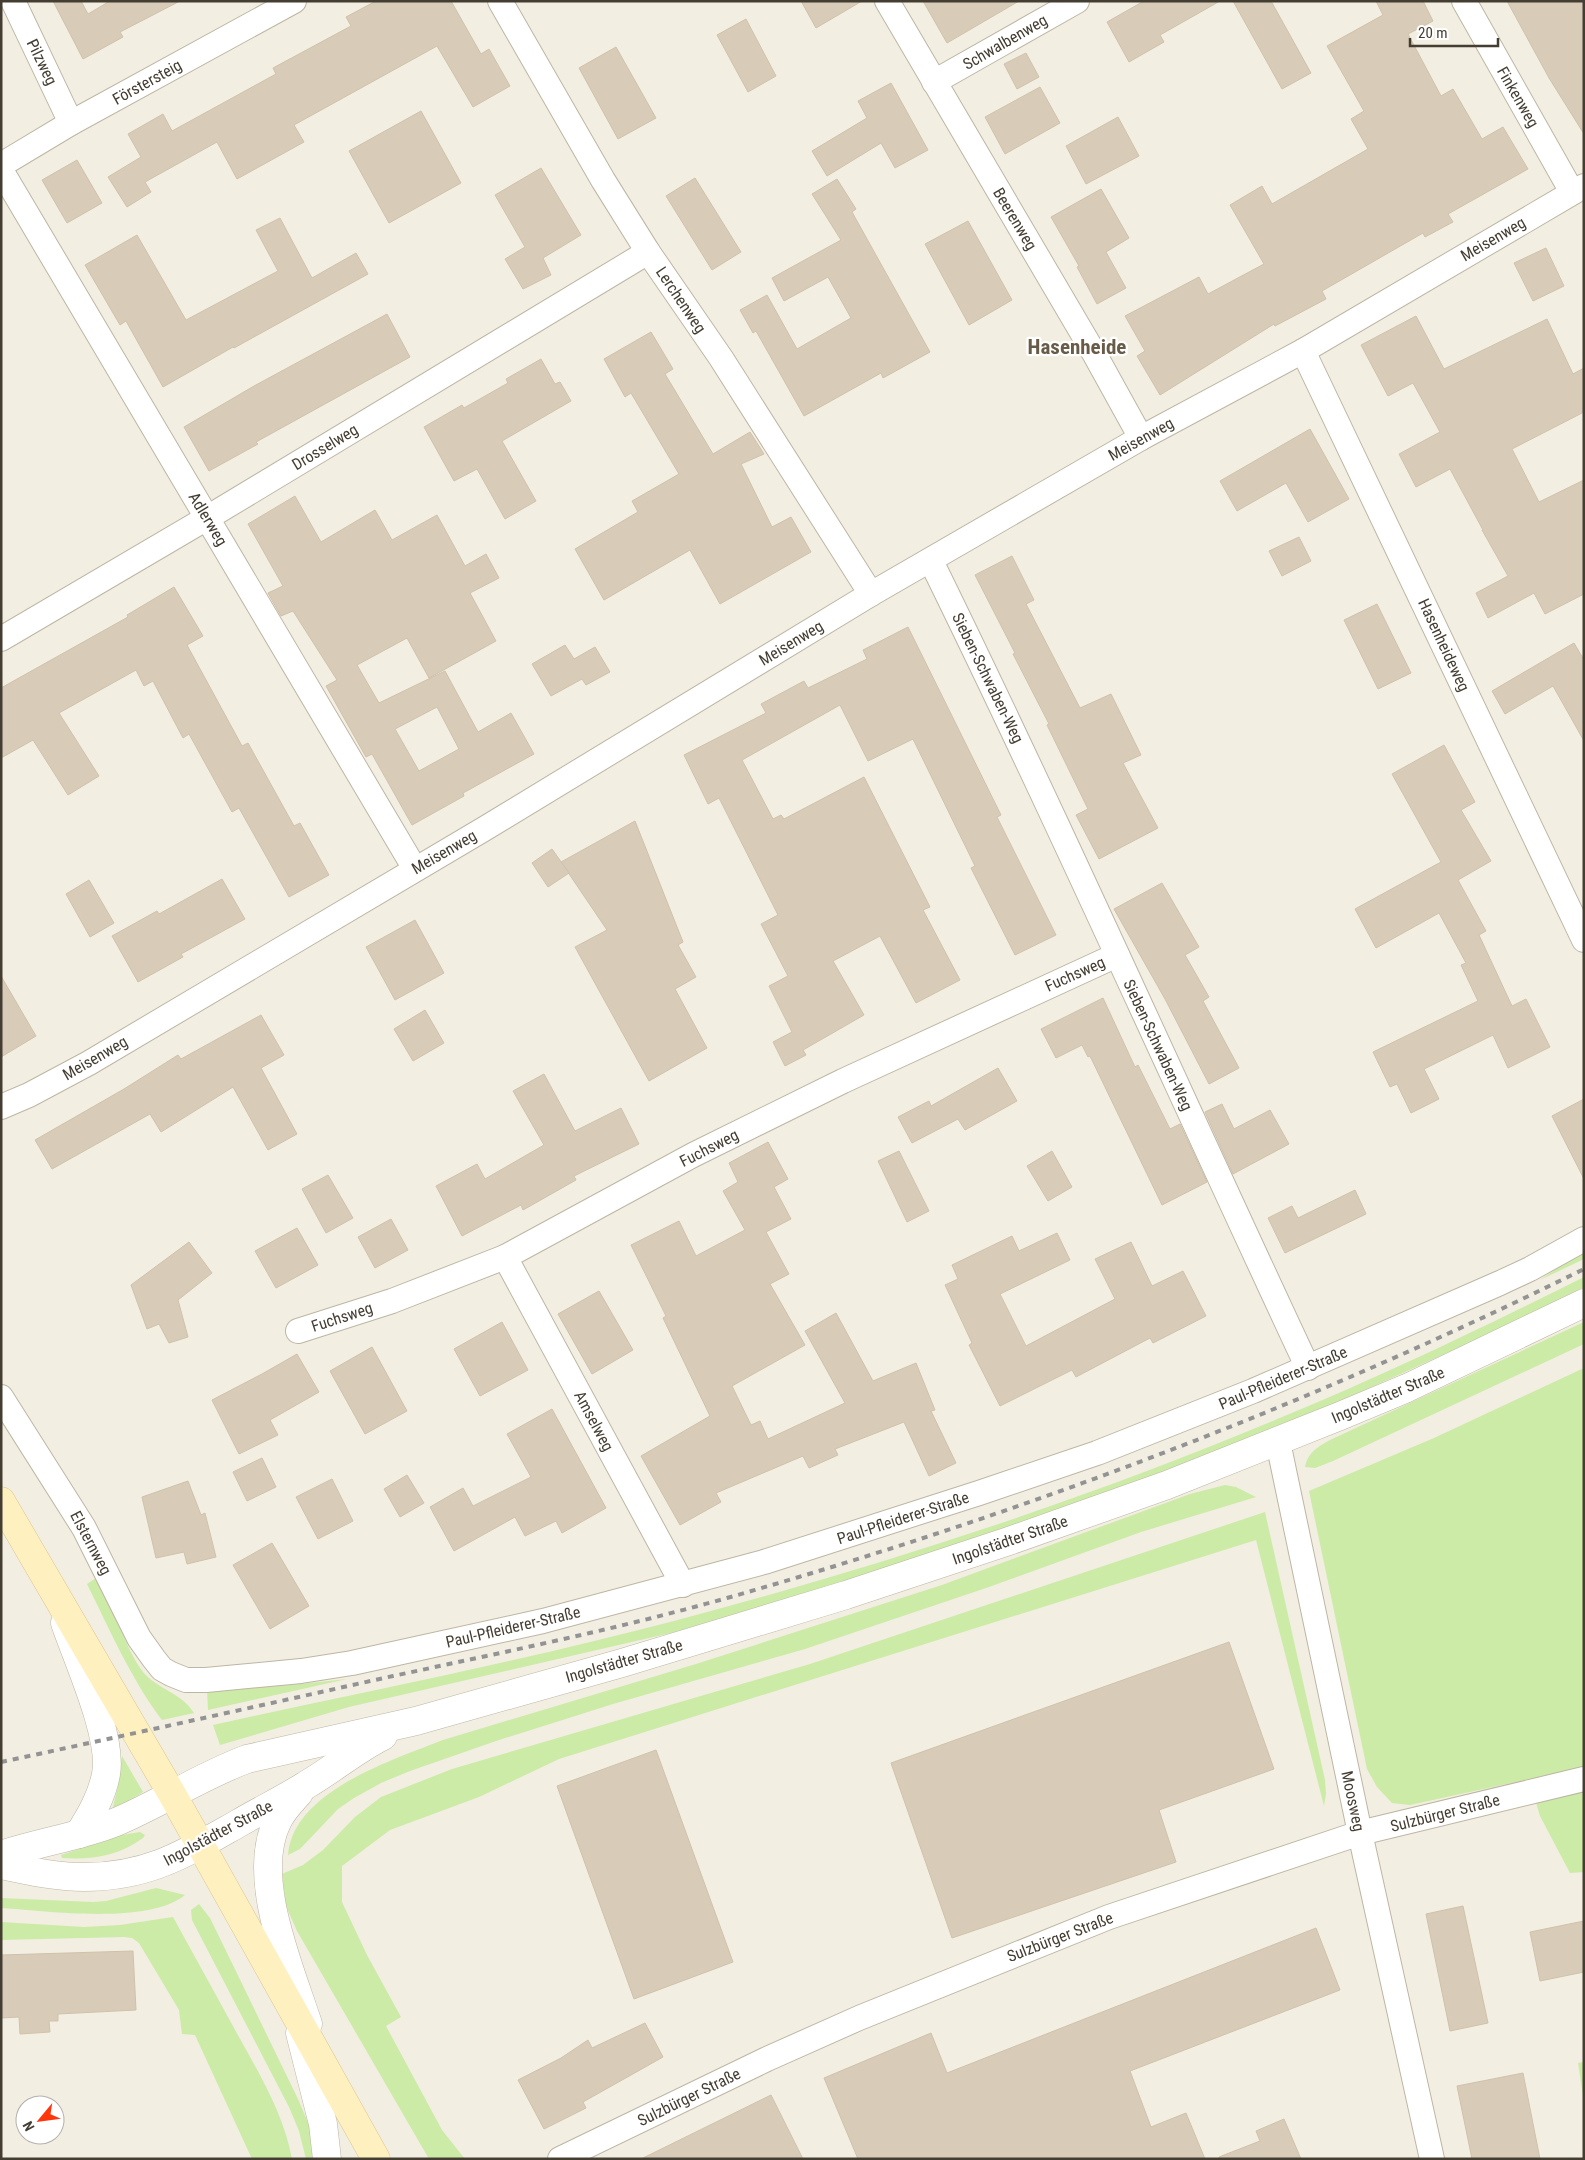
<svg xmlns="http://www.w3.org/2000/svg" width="1585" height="2160" font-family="'Roboto Condensed',sans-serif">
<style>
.green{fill:#cbeba6}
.building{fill:#d8ccb9;stroke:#d0c2a9;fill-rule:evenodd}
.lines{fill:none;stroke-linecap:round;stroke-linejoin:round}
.minor-casing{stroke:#beb6a4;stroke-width:26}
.tertiary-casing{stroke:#beb6a4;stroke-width:29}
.secondary-casing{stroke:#d9c78f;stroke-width:29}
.minor{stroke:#fff;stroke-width:24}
.tertiary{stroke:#fff;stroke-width:28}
.secondary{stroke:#fff1bf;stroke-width:28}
.rail{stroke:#939393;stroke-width:4;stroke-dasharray:6 6;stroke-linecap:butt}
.labels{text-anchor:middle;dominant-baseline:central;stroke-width:4.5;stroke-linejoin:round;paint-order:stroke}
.street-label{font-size:16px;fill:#443d32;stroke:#fff}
.district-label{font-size:21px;font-weight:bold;fill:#685c48;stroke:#fff}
</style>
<rect width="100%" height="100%" fill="#f2eee2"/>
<g class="green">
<path d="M 1584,1250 L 1584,1259 L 1540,1280 Z"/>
<path d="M 1584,1277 L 1584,1287 L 1471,1342 L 1343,1400 L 1227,1447 L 1096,1497 L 974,1539 L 846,1581 L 675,1632 L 349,1707 L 220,1745 L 213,1725 C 367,1691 522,1661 674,1621 C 881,1566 1089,1499 1287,1415 C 1388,1373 1486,1326 1584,1277 Z"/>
<path d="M 1584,1322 L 1584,1344 L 1333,1461 L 1315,1468 L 1305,1467 C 1308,1452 1318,1447 1330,1440 Z"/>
<path d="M 1584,1368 L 1584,1872 L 1570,1873 L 1540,1816 L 1529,1779 L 1410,1805 L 1392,1803 L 1377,1787 L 1367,1769 L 1309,1491 L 1434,1438 Z"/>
<path d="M 1225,1485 L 1236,1487 L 1256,1497 L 1141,1532 L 989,1587 L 805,1649 L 613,1704 L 496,1741 L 410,1771 L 381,1783 L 354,1798 L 338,1809 L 300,1849 L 288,1855 C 293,1791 393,1760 443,1740 L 696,1664 L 942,1585 L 1190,1494 Z"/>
<path d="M 1265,1512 L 1325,1780 L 1326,1794 L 1324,1806 L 1256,1540 L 559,1759 L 479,1797 L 390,1830 L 342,1866 L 342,1902 L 367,1955 L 401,2017 L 386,2026 L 442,2130 L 465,2159 L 429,2159 L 297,1931 L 286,1906 L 282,1874 L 303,1865 L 323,1850 L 355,1817 L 381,1797 L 452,1769 L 810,1664 Z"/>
<path d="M 99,1576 C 111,1602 126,1650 143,1672 C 157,1689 182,1693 194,1713 L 162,1720 C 131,1679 110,1630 87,1584 Z"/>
<path d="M 347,1679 L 208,1710 L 207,1688 L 291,1685 Z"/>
<path d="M 122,1756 L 143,1792 L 112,1811 L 118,1786 Z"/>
<path d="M 140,1832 L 145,1835 L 143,1838 C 118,1856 92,1860 62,1858 L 61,1855 L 122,1835 Z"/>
<path d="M 156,1888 L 185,1895 C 148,1925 48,1911 1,1908 L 1,1898 L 93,1902 L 106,1901 Z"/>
<path d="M 199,1904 L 210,1918 L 298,2099 L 309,2125 L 314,2159 L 306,2159 L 299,2131 L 289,2107 L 192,1920 L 191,1910 Z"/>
<path d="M 173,1917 C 195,1957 217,1997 239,2037 C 260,2075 284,2115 292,2159 L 252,2159 L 195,2035 L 182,2034 L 179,2010 L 139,1943 L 132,1938 L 124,1937 L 1,1940 L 1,1922 L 84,1927 L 120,1925 Z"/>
<path d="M 1584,2062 L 1584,2102 L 1578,2063 Z"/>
</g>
<g class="building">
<path d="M 53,1 L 81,1 L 88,14 L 110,1 L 180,1 L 120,32 L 123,37 L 83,59 Z"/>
<path d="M 376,1 L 451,1 L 481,54 L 489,49 L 510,86 L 473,107 L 437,46 L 294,125 L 304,142 L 237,179 L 217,142 L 145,182 L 151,192 L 127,207 L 108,177 L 141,157 L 128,134 L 163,114 L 172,131 L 276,74 L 273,68 L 351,26 L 346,17 Z"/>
<path d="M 801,1 L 862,1 L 816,28 Z"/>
<path d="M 923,1 L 1019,1 L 947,43 Z"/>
<path d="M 1144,1 L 1220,1 L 1160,35 L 1164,42 L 1129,62 L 1107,22 Z"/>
<path d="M 1233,1 L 1271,1 L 1311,73 L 1282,89 Z"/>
<path d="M 1376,1 L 1423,1 L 1433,21 L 1408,34 L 1441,96 L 1453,89 L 1482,139 L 1503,127 L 1528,169 L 1448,214 L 1453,222 L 1425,237 L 1423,233 L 1322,291 L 1326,299 L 1275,326 L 1274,324 L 1160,395 L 1137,356 L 1145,351 L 1125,316 L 1199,277 L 1208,294 L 1264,264 L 1230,205 L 1262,186 L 1272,204 L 1368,149 L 1351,119 L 1364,111 L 1327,46 L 1383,15 Z"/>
<path d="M 1507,1 L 1584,1 L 1584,134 L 1549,78 Z"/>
<path d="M 746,19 L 776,76 L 748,92 L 717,35 Z"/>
<path d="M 616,47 L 656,118 L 618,139 L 579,68 Z"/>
<path d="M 1026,53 L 1039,77 L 1017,89 L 1004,64 Z"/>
<path d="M 891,83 L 928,150 L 895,168 L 881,143 L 827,176 L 812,151 L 867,118 L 858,101 Z"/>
<path d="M 1040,87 L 1060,123 L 1005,154 L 985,117 Z"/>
<path d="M 421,111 L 461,183 L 389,223 L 349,151 Z"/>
<path d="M 1118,117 L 1139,156 L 1086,184 L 1066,146 Z"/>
<path d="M 77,160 L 102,203 L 67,223 L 42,180 Z"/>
<path d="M 541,168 L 581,235 L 543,258 L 551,275 L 523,289 L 505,259 L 525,247 L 495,195 Z"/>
<path d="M 695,178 L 741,252 L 712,270 L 666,196 Z"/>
<path d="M 837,179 L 856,209 L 852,212 L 930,352 L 883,378 L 881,373 L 804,416 L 756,331 L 753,333 L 740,310 L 767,295 L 797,349 L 851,318 L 828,277 L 784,301 L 772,278 L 841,240 L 812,194 Z"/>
<path d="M 1101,189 L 1129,238 L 1106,252 L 1126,288 L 1097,304 L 1077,267 L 1079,266 L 1051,217 Z"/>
<path d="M 280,218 L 312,278 L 356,253 L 368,274 L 234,348 L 233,347 L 163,387 L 126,321 L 120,325 L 85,265 L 137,235 L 186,320 L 278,271 L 256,230 Z"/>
<path d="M 968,221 L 1012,300 L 969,325 L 925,244 Z"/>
<path d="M 1546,248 L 1564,286 L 1533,301 L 1514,263 Z"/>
<path d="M 387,314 L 410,357 L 256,442 L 258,444 L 209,471 L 184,427 L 254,386 Z"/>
<path d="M 1416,316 L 1444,369 L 1547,319 L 1573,374 L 1584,368 L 1584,412 L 1512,449 L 1539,502 L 1584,480 L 1584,594 L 1545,614 L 1534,593 L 1488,618 L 1476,593 L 1508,576 L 1482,530 L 1483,530 L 1450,469 L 1416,487 L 1399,454 L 1440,432 L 1413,383 L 1388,396 L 1361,345 Z"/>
<path d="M 651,332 L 673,369 L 665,374 L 713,454 L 750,432 L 764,454 L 741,464 L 772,527 L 791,517 L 811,552 L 720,604 L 690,550 L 604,600 L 575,549 L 638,512 L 632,501 L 679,474 L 631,393 L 625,397 L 604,359 Z"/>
<path d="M 541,359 L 555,384 L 560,382 L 571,401 L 502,441 L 536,501 L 505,519 L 477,469 L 454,481 L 424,427 L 462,405 L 464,408 L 508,383 L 506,379 Z"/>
<path d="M 1310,429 L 1349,499 L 1308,522 L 1286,483 L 1237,511 L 1220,481 Z"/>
<path d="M 295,496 L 321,542 L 375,510 L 392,540 L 437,515 L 465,566 L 486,554 L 499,578 L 470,593 L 496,641 L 429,678 L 407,638 L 357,665 L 379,703 L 445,671 L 478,732 L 511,713 L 534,754 L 463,793 L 464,796 L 412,825 L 372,754 L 366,757 L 326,686 L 337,680 L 293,611 L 281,616 L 268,593 L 283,586 L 248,524 ZM 437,707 L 459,749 L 419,771 L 395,729 Z"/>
<path d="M 1299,537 L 1311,561 L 1282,576 L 1269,551 Z"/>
<path d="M 1012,556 L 1034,600 L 1026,604 L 1080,708 L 1111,694 L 1141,755 L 1123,763 L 1158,828 L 1099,859 L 1076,815 L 1088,809 L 1047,725 L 1049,724 L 1013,654 L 1015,653 L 975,575 Z"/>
<path d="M 174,587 L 203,636 L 187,645 L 242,746 L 248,743 L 294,826 L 300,823 L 329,875 L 289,897 L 239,808 L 232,812 L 189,734 L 183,738 L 153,681 L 144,686 L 136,670 L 59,713 L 99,776 L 68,795 L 33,740 L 1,758 L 1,688 L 128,617 L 127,615 Z"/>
<path d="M 1377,604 L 1411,673 L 1378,689 L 1344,620 Z"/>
<path d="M 908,627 L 1001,815 L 997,817 L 1056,935 L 1015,955 L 971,868 L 975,866 L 913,739 L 868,761 L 840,705 L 742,760 L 773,819 L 781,815 L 784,819 L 864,777 L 930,907 L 923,910 L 960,980 L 916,1003 L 880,936 L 833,961 L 864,1015 L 803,1050 L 806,1055 L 785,1066 L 773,1042 L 792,1032 L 769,986 L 788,976 L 761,924 L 778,915 L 719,798 L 708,804 L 684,755 L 766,713 L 761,704 L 804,681 L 808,688 L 867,659 L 863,650 Z"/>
<path d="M 1574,643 L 1584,660 L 1584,741 L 1553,686 L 1505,714 L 1492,691 Z"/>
<path d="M 565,645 L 574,659 L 595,647 L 610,672 L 586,685 L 582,679 L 551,696 L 532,664 Z"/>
<path d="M 1444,745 L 1475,802 L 1461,810 L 1491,861 L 1458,880 L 1486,931 L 1479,935 L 1512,1006 L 1526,999 L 1550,1047 L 1508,1068 L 1493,1035 L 1424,1069 L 1439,1099 L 1411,1113 L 1397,1084 L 1390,1087 L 1373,1052 L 1478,1001 L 1461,965 L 1466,963 L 1439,913 L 1376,948 L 1355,909 L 1441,862 L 1392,774 Z"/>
<path d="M 635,821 L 683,942 L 678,945 L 696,977 L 675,989 L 707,1048 L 649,1081 L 575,947 L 607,930 L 561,862 Z"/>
<path d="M 552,849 L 569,873 L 548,887 L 532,863 Z"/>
<path d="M 222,879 L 245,919 L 181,954 L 183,957 L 138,982 L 112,936 L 157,911 L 159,914 Z"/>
<path d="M 89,880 L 114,923 L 90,937 L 66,894 Z"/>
<path d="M 1162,883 L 1199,947 L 1185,955 L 1209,997 L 1203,1001 L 1239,1068 L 1209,1084 L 1165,999 L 1114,909 Z"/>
<path d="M 415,920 L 444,973 L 395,1000 L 366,947 Z"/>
<path d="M 1,976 L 36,1036 L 1,1057 Z"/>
<path d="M 1103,998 L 1135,1067 L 1138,1065 L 1170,1129 L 1180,1124 L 1207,1182 L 1162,1205 L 1090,1056 L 1088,1057 L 1082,1045 L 1056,1058 L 1041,1029 Z"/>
<path d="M 425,1010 L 444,1043 L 413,1061 L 394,1029 Z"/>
<path d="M 261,1015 L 284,1055 L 261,1068 L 297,1134 L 268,1150 L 233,1087 L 161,1132 L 150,1114 L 52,1169 L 35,1140 L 124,1089 L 178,1055 L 181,1059 Z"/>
<path d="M 998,1068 L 1017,1101 L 965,1130 L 958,1119 L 912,1143 L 898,1117 L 929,1101 L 931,1106 Z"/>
<path d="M 544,1074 L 575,1131 L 621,1108 L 639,1144 L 574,1176 L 576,1180 L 523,1210 L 521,1205 L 462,1236 L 436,1186 L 477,1164 L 485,1179 L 544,1145 L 513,1091 Z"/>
<path d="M 1584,1099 L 1584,1179 L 1552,1116 Z"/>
<path d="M 1222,1104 L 1234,1129 L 1270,1110 L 1289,1144 L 1233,1174 L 1205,1112 Z"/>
<path d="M 768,1142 L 788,1179 L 774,1187 L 791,1219 L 766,1232 L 789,1274 L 770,1284 L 805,1345 L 732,1386 L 751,1425 L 760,1421 L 768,1439 L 845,1403 L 805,1331 L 836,1313 L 873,1381 L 916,1363 L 935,1410 L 931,1411 L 956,1463 L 929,1476 L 904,1422 L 835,1449 L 838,1455 L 809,1468 L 803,1456 L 716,1493 L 721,1502 L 680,1525 L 641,1456 L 710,1416 L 663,1318 L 666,1316 L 631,1245 L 679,1221 L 696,1256 L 745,1230 L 723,1191 L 738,1182 L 729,1163 Z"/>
<path d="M 899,1151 L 929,1211 L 907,1222 L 878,1161 Z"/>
<path d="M 1052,1151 L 1072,1187 L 1048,1201 L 1027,1166 Z"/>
<path d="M 328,1175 L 353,1218 L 326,1233 L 302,1189 Z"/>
<path d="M 1355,1190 L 1366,1214 L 1285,1253 L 1268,1218 L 1292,1206 L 1298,1218 Z"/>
<path d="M 391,1219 L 408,1250 L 375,1268 L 358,1237 Z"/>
<path d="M 297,1228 L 318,1265 L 276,1288 L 255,1251 Z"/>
<path d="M 1057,1233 L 1070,1260 L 1000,1294 L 1026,1346 L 1115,1299 L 1095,1259 L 1131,1242 L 1152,1286 L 1183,1271 L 1206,1316 L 1153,1343 L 1150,1338 L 1076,1377 L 1072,1370 L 1000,1406 L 969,1345 L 972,1343 L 945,1285 L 958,1279 L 952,1265 L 1012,1236 L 1019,1251 Z"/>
<path d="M 189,1242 L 212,1273 L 178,1300 L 188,1337 L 169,1343 L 159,1324 L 147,1329 L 131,1285 Z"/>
<path d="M 599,1291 L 633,1350 L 592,1374 L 558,1314 Z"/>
<path d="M 502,1322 L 528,1370 L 480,1396 L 454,1349 Z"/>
<path d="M 372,1347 L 407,1411 L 365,1434 L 330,1371 Z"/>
<path d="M 297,1354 L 319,1392 L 270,1420 L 278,1435 L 239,1454 L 212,1400 L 262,1374 Z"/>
<path d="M 552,1409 L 606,1508 L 562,1533 L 556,1521 L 525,1536 L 515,1517 L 454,1551 L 430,1507 L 463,1488 L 473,1506 L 531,1477 L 507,1434 Z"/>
<path d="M 262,1458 L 276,1487 L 247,1501 L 233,1472 Z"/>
<path d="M 407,1475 L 424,1503 L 400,1517 L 384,1489 Z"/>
<path d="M 332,1479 L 353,1521 L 318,1539 L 296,1497 Z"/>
<path d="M 188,1481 L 201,1515 L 205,1513 L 216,1557 L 187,1564 L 184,1552 L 156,1558 L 142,1497 Z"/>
<path d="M 272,1543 L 309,1606 L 270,1629 L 233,1565 Z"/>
<path d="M 1229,1642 L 1274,1769 L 1159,1810 L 1176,1862 L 952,1938 L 891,1763 Z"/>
<path d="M 656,1750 L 733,1962 L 634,1999 L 557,1786 Z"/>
<path d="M 1463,1906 L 1488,2023 L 1450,2031 L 1426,1914 Z"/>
<path d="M 1584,1921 L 1584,1972 L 1540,1981 L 1530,1932 Z"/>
<path d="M 1316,1928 L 1340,1990 L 1130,2071 L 1151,2127 L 1186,2113 L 1205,2159 L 858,2159 L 824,2078 L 931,2033 L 947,2073 Z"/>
<path d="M 133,1951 L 136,2010 L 58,2014 L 58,2021 L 49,2021 L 50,2032 L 20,2034 L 19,2017 L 1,2018 L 1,1955 Z"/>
<path d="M 645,2023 L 663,2057 L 583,2102 L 586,2108 L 544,2129 L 518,2080 L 561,2058 L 588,2040 L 592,2048 Z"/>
<path d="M 1523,2073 L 1540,2159 L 1472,2159 L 1457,2086 Z"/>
<path d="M 771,2095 L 803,2159 L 641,2159 Z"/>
<path d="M 1284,2119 L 1301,2159 L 1219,2159 L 1219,2157 L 1260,2141 L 1256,2131 Z"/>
</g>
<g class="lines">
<g class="minor-casing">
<g id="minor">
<path d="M 13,1 L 71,123"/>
<path d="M 500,1 L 603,180 L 648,252 L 721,358 L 871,594"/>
<path d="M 887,1 L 1094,353 L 1141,438"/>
<path d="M 1464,1 L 1572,192"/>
<path d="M 934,82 L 1077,1"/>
<path d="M 1,165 L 71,123 L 294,1"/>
<path d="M 1,170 L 415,869"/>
<path d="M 1303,351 L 1584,940"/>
<path d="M 931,561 C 1062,828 1182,1099 1308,1368"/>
<path d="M 1,639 L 207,518 L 648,252"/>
<path d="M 1,1107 L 29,1095 L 89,1063 L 484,829 L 871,594 L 1141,438 L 1303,351 L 1584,186"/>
<path d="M 505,1257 L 683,1585"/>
<path d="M 298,1331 L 392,1301 L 505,1257 L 693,1155 L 843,1081 L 1117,955"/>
<path d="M 1,1397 L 84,1528 L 139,1638 L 154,1659 L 162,1669 L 171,1674 L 186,1680 L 206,1680 L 301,1671 L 352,1663 L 543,1621 L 764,1562 L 979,1493 L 1097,1453 L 1253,1391 L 1500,1283 L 1530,1269 L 1584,1239"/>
<path d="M 1278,1442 L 1360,1833 L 1432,2159"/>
<path d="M 560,2159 L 767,2059 L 859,2018 L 1109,1917 L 1360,1833 L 1584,1779"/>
</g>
</g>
<g class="tertiary-casing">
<g id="tertiary">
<path d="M 65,1623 C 78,1661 113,1737 106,1774 C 102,1796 91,1815 79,1834"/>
<path d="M 299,1793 C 291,1802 283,1810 278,1820 C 249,1876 290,1968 308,2024"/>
<path d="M 1,1855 C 39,1842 79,1837 116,1822 C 161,1803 201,1776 247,1759 L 416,1721 L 622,1663 L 846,1595 L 1009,1541 L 1167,1485 L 1340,1416 L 1407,1388 L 1584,1303"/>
<path d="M 1,1865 C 29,1871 56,1877 84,1877 C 149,1877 186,1853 239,1823 C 261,1810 284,1799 306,1785 C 332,1770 355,1750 383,1736"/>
<path d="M 300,2033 L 323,2124 L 327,2159"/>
</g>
</g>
<g class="secondary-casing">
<path id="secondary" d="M 1,1501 L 172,1794 L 376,2159"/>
</g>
<use href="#minor" class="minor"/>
<use href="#tertiary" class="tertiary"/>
<use href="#secondary" class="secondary"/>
<path class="rail" d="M 1,1762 C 132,1734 263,1705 393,1676 C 505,1652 617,1629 727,1598 C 1022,1514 1309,1405 1584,1269"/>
</g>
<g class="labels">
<g class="street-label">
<text transform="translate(1005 42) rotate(-30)">Schwalbenweg</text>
<text transform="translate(42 62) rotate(64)">Pilzweg</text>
<text transform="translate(147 82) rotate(-29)">Förstersteig</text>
<text transform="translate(1518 97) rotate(60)">Finkenweg</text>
<text transform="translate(1015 219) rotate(59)">Beerenweg</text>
<text transform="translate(1493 239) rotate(-30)">Meisenweg</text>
<text transform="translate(681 300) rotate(56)">Lerchenweg</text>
<text transform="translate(1141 439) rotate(-29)">Meisenweg</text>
<text transform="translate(325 447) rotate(-31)">Drosselweg</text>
<text transform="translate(208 519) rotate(59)">Adlerweg</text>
<text transform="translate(791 643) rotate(-31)">Meisenweg</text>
<text transform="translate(1444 645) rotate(65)">Hasenheideweg</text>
<text transform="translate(988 678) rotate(64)">Sieben-Schwaben-Weg</text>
<text transform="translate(444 852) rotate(-30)">Meisenweg</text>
<text transform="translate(1075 974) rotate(-24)">Fuchsweg</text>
<text transform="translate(1158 1045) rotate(65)">Sieben-Schwaben-Weg</text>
<text transform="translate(95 1058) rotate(-30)">Meisenweg</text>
<text transform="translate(709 1148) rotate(-27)">Fuchsweg</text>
<text transform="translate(342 1317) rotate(-18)">Fuchsweg</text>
<text transform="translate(1283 1378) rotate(-23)">Paul-Pfleiderer-Straße</text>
<text transform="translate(1388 1395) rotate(-23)">Ingolstädter Straße</text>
<text transform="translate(594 1421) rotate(62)">Amselweg</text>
<text transform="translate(903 1518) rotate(-18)">Paul-Pfleiderer-Straße</text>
<text transform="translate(1010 1540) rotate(-19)">Ingolstädter Straße</text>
<text transform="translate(91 1543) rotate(62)">Elsternweg</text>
<text transform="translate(513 1627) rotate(-13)">Paul-Pfleiderer-Straße</text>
<text transform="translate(624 1661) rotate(-16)">Ingolstädter Straße</text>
<text transform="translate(1353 1801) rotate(78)">Moosweg</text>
<text transform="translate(1445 1813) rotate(-14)">Sulzbürger Straße</text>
<text transform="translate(218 1833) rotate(-28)">Ingolstädter Straße</text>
<text transform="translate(1060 1937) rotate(-21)">Sulzbürger Straße</text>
<text transform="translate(689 2097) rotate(-26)">Sulzbürger Straße</text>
</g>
<g class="district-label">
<text x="1077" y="347">Hasenheide</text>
</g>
</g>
<rect width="1585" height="2160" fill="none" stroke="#443d32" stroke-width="5"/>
<g transform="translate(40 2120) rotate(241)"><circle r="24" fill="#ffffff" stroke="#b4b1ad"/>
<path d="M0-4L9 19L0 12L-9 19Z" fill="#ff350c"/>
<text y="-8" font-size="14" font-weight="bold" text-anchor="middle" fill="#443d32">N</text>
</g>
<path d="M1410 38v8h88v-8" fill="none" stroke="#443d32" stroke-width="2.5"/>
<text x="1418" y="38" font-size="15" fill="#443d32" stroke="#ffffff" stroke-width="4" paint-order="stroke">20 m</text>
</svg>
